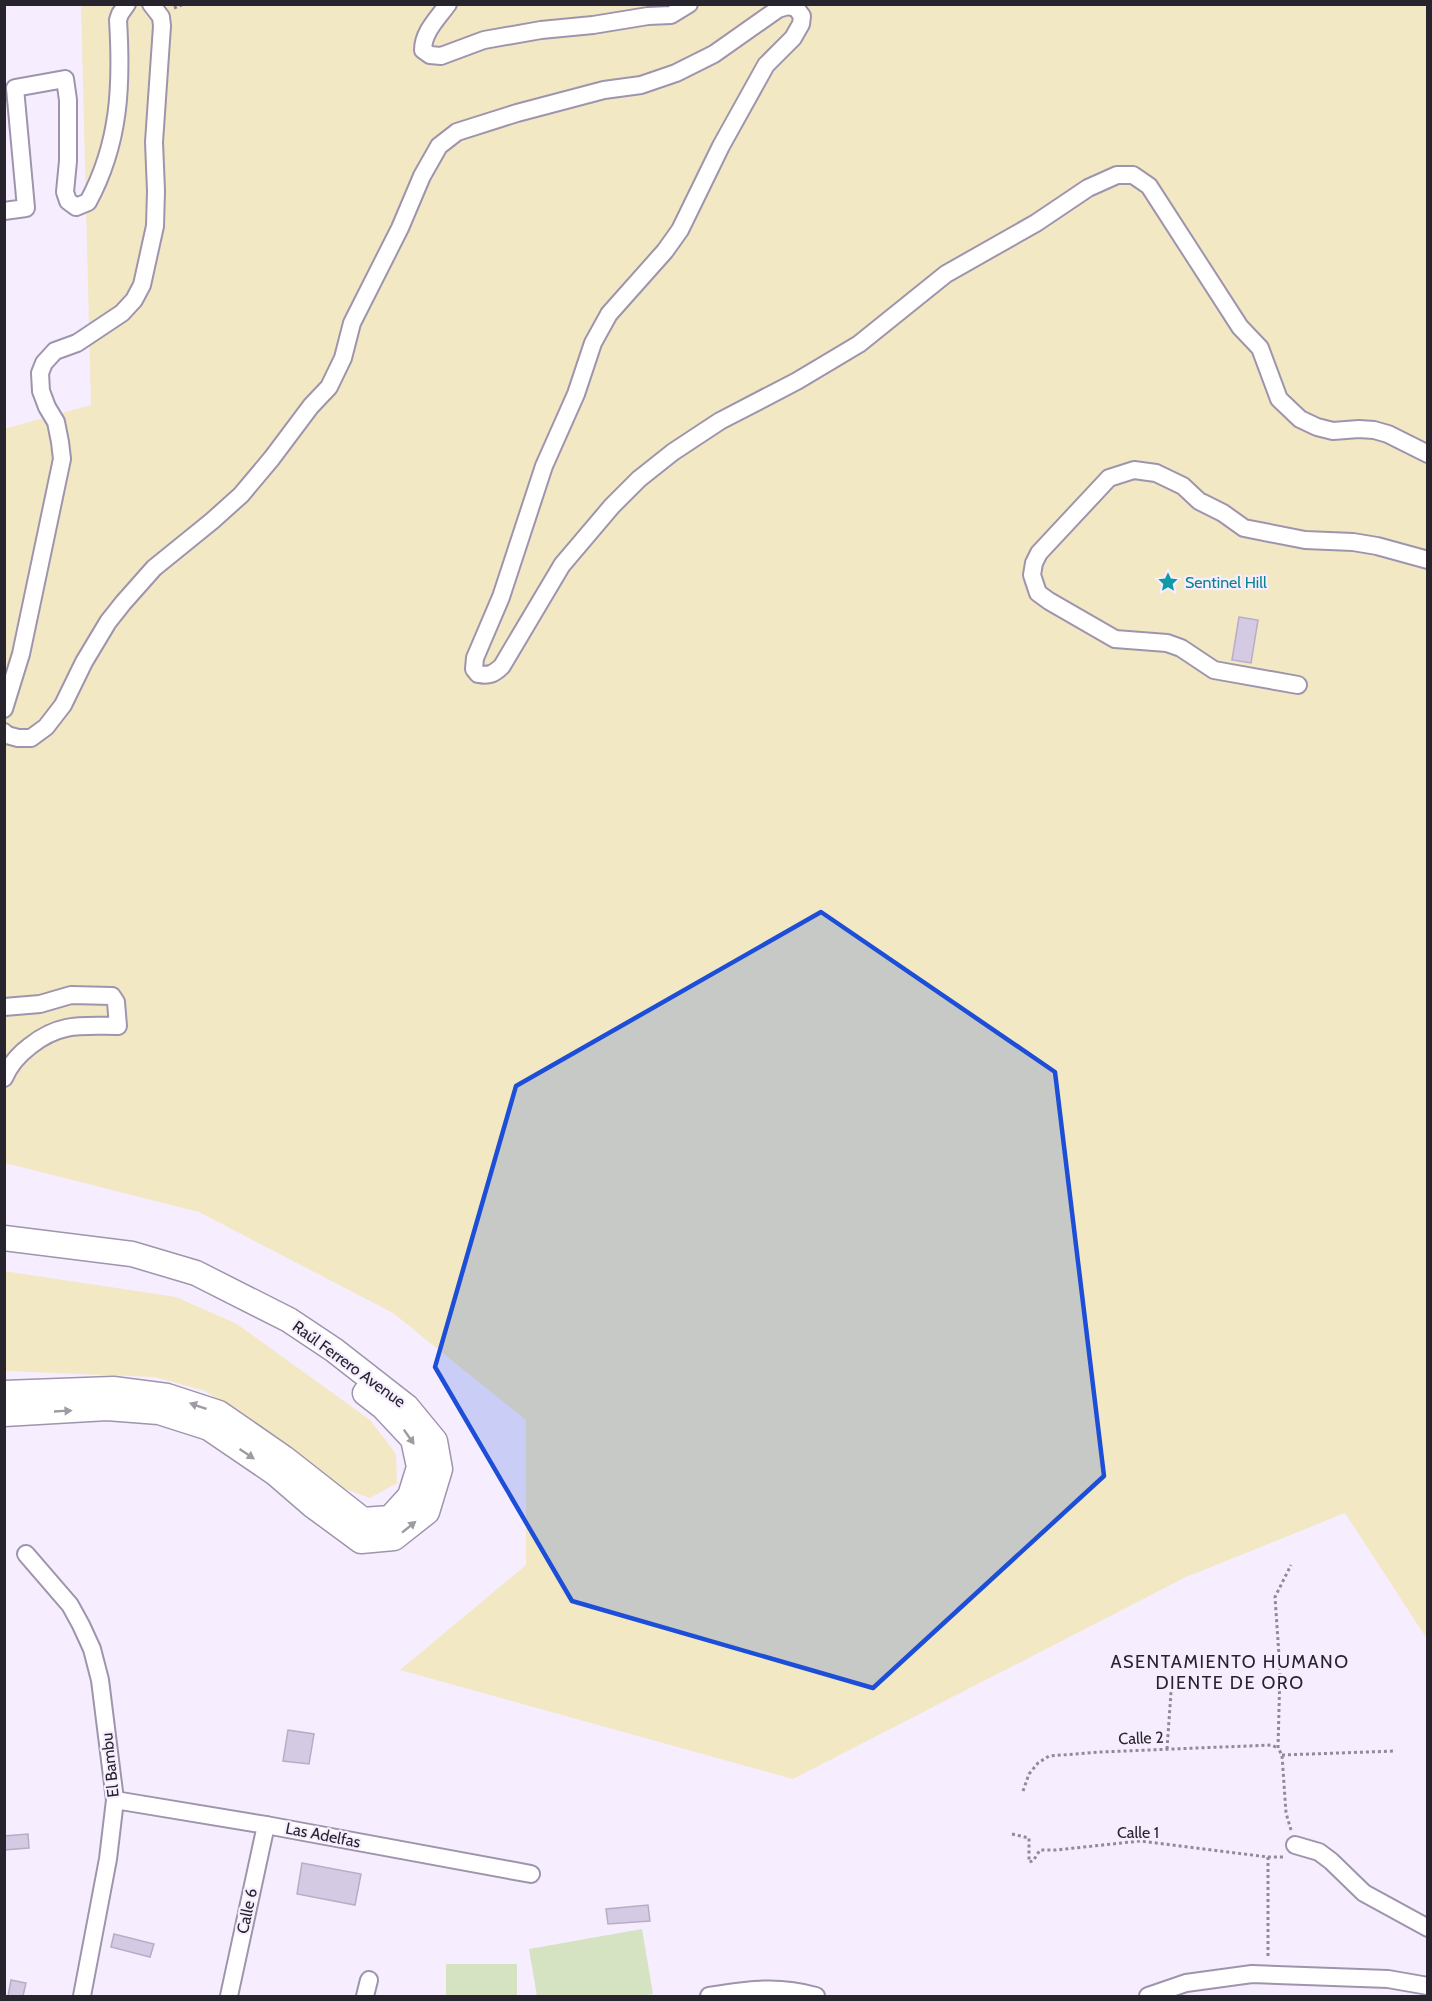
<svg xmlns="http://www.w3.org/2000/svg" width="1432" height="2001" font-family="Cabin,sans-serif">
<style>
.green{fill:#d5e3c2}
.sand{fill:#f2e8c3}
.building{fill:#d5cae4;stroke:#b8acc6;stroke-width:1.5}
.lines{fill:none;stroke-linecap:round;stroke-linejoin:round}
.minor-casing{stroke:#9f94ad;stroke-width:20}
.secondary-casing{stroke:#9f94ad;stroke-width:27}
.path{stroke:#918b99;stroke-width:3;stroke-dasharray:3 3;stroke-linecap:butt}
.minor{stroke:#fff;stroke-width:16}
.secondary{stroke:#fff;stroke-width:24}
.oneway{fill:#9e9ca1}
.marked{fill:#1d4ed8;fill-opacity:0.2;stroke:#1d4ed8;stroke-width:4.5;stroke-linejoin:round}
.labels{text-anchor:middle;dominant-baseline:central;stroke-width:4.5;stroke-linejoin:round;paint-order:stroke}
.culture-label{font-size:16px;fill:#0d838f;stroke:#f6eeff;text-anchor:start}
.street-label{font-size:16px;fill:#28242e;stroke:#f6eeff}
.neighbourhood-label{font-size:18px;letter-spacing:1.5px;fill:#28242e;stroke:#f6eeff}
</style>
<rect width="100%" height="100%" fill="#f6eeff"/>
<g class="green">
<path d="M 642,1929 L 653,1994 L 639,1996 L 537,1996 L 529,1949 Z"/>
<rect x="446" y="1964" width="71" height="32"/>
</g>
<g class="sand">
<path d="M 81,5 L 1427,5 L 1427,1639 L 1345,1513 L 1186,1577 L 793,1779 L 400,1670 L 526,1565 L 526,1420 L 393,1313 L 199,1212 L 5,1163 L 4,429 L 91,405 Z"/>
<path d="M 4,1271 L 176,1297 L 237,1324 L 370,1420 L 396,1454 L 397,1483 L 370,1498 L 332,1484 L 253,1423 L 205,1391 L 155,1377 L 5,1371 Z"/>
</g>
<g class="building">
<path d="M 1239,617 L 1258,620 L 1251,663 L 1232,660 Z"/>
<path d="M 288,1730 L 314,1734 L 309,1764 L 283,1761 Z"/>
<path d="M 28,1834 L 29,1848 L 4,1850 L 4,1836 Z"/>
<path d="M 302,1863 L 361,1874 L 355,1905 L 297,1894 Z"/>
<path d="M 648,1905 L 650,1921 L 608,1924 L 606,1909 Z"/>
<path d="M 114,1934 L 154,1944 L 150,1957 L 111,1947 Z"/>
<path d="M 11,1980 L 26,1983 L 23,1996 L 8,1996 Z"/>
</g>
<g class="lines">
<g class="minor-casing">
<g id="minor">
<path d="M 448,4 C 438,18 423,32 423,50 L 430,55 L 441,56 L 484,40 L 541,30 L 593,25 L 648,16 L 671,15 L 689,4"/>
<path d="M 4,211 L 26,208 L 15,88 L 65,79 L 68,100 L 68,161 L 65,192 L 68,201 L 76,207 L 88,202 C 120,143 122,85 118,20 L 120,14 L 127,4"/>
<path d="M 1298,685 L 1214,670 L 1181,648 L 1167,643 L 1115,639 L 1049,601 L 1038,593 L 1032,575 L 1034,563 L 1039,553 L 1109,478 L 1134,470 L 1156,473 L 1183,486 L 1199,501 L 1223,513 L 1244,528 L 1305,540 L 1353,542 L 1377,546 L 1428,560"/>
<path d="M 4,709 L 21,654 L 62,459 L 60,442 L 56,422 L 47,407 L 41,391 L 40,373 L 44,363 L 55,351 L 77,343 L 122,313 L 134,300 L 142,285 L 155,226 L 156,191 L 154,142 L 162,26 L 161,17 L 151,4"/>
<path d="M 4,732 L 7,735 L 18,738 L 31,738 L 46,727 L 63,705 L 84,662 L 108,622 L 123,603 L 154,568 L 212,521 L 241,495 L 272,458 L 311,406 L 329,387 L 343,358 L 352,323 L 400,228 L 422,176 L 439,146 L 457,132 L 517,113 L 604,90 L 641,85 L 676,73 L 714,54 L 778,9 L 788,6 L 796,8 L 802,16 L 801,24 L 793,38 L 766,65 L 721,146 L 680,230 L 665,251 L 609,314 L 593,343 L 576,394 L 544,466 L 501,597 L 475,658 L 474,669 L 478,674 C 489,676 494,674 502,666 L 562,565 L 612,506 L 639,479 L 673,452 L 720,421 L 797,381 L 859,344 L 946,274 L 1036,223 L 1088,188 L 1117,175 L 1133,175 L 1149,186 L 1240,327 L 1260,348 L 1279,399 L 1300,419 L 1317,427 L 1333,431 L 1359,429 L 1374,430 L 1388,434 L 1428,454"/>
<path d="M 4,1007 L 40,1004 L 71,995 L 112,996 L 116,1002 L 118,1026 C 82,1026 60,1022 30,1046 C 18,1055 10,1064 4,1078"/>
<path d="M 26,1554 L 70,1605 L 81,1625 L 92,1649 L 100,1680 L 115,1800 L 108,1859 L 82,1996"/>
<path d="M 115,1800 L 266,1825 L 531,1874"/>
<path d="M 1295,1845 L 1319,1852 L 1331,1861 L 1364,1893 L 1428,1928"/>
<path d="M 229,1996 L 266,1825"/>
<path d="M 365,1996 L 369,1980"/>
<path d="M 709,1996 C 748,1990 777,1985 816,1996"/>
<path d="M 1148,1996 L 1186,1983 L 1252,1974 L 1388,1979 L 1428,1986"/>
</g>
</g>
<g class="secondary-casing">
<g id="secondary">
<path d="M 4,1238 L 132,1254 L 196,1273 L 289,1320 L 334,1350 L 407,1407 L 435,1441 L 440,1469 L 427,1512 L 394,1538 L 361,1541 L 312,1505 L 275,1473 L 209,1428 L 159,1412 L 107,1408 L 4,1414"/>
<path d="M 4,1393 L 113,1389 L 167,1396 L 219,1413 L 284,1458 L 363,1520 L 390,1518 L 410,1496 L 419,1467 L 413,1439 L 383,1407 L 365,1393"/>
</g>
</g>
<g class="path">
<path d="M 174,8 L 184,4"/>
<path d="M 1167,1749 L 1171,1692"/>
<path d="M 1282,1755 L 1396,1751"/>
<path d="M 1023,1791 L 1029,1774 L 1038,1763 L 1049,1756 L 1101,1752 L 1271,1745 L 1278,1748"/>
<path d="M 1291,1830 L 1286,1813 L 1282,1755 L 1278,1748 L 1280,1670 L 1275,1597 L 1291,1565"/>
<path d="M 1012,1834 L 1029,1838 L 1029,1862 L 1033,1861 L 1040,1850 L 1056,1850 L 1140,1841 L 1268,1857 L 1283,1857"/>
<path d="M 1268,1857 L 1268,1958"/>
</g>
<use href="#minor" class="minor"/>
<use href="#secondary" class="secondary"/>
</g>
<defs><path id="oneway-solid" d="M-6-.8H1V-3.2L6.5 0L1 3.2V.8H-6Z" transform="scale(1.5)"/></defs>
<g class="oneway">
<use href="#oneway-solid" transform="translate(198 1406) rotate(-161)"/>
<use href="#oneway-solid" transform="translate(63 1411) rotate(-3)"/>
<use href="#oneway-solid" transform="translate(409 1437) rotate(55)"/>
<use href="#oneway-solid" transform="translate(247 1454) rotate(34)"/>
<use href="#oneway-solid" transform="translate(409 1527) rotate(-39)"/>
</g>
<path class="marked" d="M 821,912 L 1055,1072 L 1104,1476 L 873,1688 L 572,1601 L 435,1367 L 516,1086 Z"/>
<defs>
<g id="sight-bare" transform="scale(1.62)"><path d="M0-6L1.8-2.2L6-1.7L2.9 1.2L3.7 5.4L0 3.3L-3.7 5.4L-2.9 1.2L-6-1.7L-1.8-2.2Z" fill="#0f9aa8" stroke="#f6eeff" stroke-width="2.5" paint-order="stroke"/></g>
</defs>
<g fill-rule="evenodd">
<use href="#sight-bare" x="1168" y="582"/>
</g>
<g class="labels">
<g class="culture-label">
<text x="1185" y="582">Sentinel Hill</text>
</g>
<g class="street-label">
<text transform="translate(349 1364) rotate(36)">Raúl Ferrero Avenue</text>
<text transform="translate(1141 1738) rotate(-2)">Calle 2</text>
<text transform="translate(110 1765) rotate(-96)">El Bambu</text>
<text x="1138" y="1832">Calle 1</text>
<text transform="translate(323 1835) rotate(11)">Las Adelfas</text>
<text transform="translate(247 1911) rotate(-78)">Calle 6</text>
</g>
<g class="neighbourhood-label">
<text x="1230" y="1662">ASENTAMIENTO HUMANO<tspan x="1230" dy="21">DIENTE DE ORO</tspan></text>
</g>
</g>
<rect width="1432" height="2001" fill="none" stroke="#28242e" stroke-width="12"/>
</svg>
